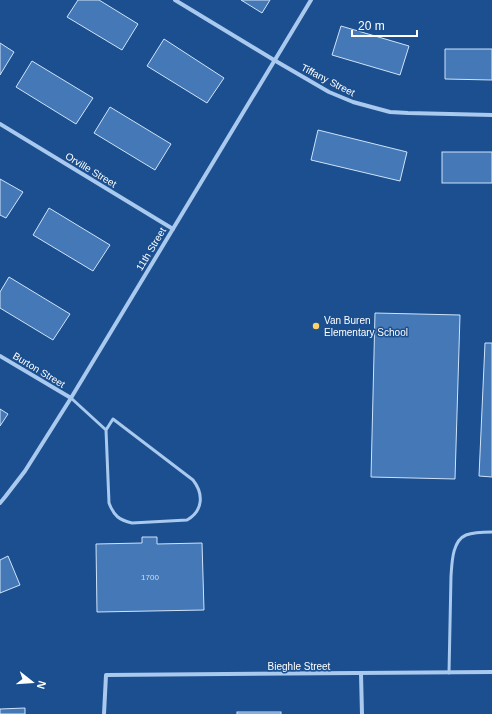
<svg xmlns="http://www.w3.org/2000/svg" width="492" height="714" font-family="Helvetica,sans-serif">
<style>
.building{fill:#4478b7;stroke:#cfe3fa}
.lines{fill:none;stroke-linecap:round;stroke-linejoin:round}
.service{stroke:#a9c9ee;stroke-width:3}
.minor{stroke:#a9c9ee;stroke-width:4}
.poi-dot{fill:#ffd166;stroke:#1b4f8f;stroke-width:1.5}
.labels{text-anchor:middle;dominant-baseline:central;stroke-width:3;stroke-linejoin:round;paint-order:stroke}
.number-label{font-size:8px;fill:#d0dded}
.street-label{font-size:10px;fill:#fff;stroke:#1b4f8f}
.poi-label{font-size:10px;fill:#fff;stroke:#1b4f8f;text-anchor:start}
</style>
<rect width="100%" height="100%" fill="#1b4f8f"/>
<g class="building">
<path d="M 78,0 L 99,0 L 138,24 L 122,50 L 67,17 Z"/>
<path d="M 241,0 L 270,0 L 262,13 Z"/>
<path d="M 341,26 L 409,46 L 400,75 L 332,55 Z"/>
<path d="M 164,39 L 224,78 L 207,103 L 147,66 Z"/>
<path d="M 0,43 L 14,52 L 0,75 Z"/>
<path d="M 445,49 L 492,49 L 492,80 L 445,79 Z"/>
<path d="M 32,61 L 93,98 L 76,124 L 16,87 Z"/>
<path d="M 110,107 L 171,144 L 155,170 L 94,133 Z"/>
<path d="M 318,130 L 407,152 L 400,181 L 311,160 Z"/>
<rect x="442" y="152" width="50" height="31"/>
<path d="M 0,179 L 23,192 L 6,218 L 0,215 Z"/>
<path d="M 49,208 L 110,245 L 93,271 L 33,235 Z"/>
<path d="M 9,277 L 70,314 L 53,340 L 0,308 L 0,292 Z"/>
<path d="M 375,313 L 460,315 L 455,479 L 371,477 Z"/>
<path d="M 485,343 L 492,343 L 492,477 L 479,476 Z"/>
<path d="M 0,409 L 8,414 L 0,426 Z"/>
<path d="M 142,537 L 157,537 L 157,544 L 202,543 L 204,610 L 97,612 L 96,544 L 142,543 Z"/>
<path d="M 8,556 L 20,585 L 0,593 L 0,560 Z"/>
<path d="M 25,708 L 25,714 L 0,714 L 0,709 Z"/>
<rect x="237" y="712" width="44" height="2"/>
</g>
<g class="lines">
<g class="service">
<path d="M 71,398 L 106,430 L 109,503 C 114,516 119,520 132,523 L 187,520 C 203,511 204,494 193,480 L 113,419 L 106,430"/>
<path d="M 449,673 L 451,576 C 452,563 452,541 466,535 C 474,532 484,532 492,532"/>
</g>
<g class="minor">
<path d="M 175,0 L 274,60 L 329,92 L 353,102 L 390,112 L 408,113 L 492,115"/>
<path d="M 0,124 L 173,229"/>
<path d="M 0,356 L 71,398"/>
<path d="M 0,503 L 5,497 L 25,471 L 71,398 L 311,0"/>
<path d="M 361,674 L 362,714"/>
<path d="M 104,714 L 106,675 L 492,672"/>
</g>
</g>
<circle class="poi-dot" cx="316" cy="326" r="4"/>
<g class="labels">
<g class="number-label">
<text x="150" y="577">1700</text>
</g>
<g class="street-label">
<text transform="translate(328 80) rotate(27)">Tiffany Street</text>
<text transform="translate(91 170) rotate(31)">Orville Street</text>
<text transform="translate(151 249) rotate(-59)">11th Street</text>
<text transform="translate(39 370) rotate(31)">Burton Street</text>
<text x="299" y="666">Bieghle Street</text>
</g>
<g class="poi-label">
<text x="324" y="320">Van Buren<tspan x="324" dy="12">Elementary School</tspan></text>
</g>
</g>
<g transform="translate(32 682) rotate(107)" stroke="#1b4f8f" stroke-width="3" paint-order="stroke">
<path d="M0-3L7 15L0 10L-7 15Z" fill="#ffffff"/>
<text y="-6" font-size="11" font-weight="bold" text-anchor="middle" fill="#ffffff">N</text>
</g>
<path d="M352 30v6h65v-6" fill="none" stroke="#ffffff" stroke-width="2"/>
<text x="358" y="30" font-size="12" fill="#ffffff" stroke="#1b4f8f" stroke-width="3" paint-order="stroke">20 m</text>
</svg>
